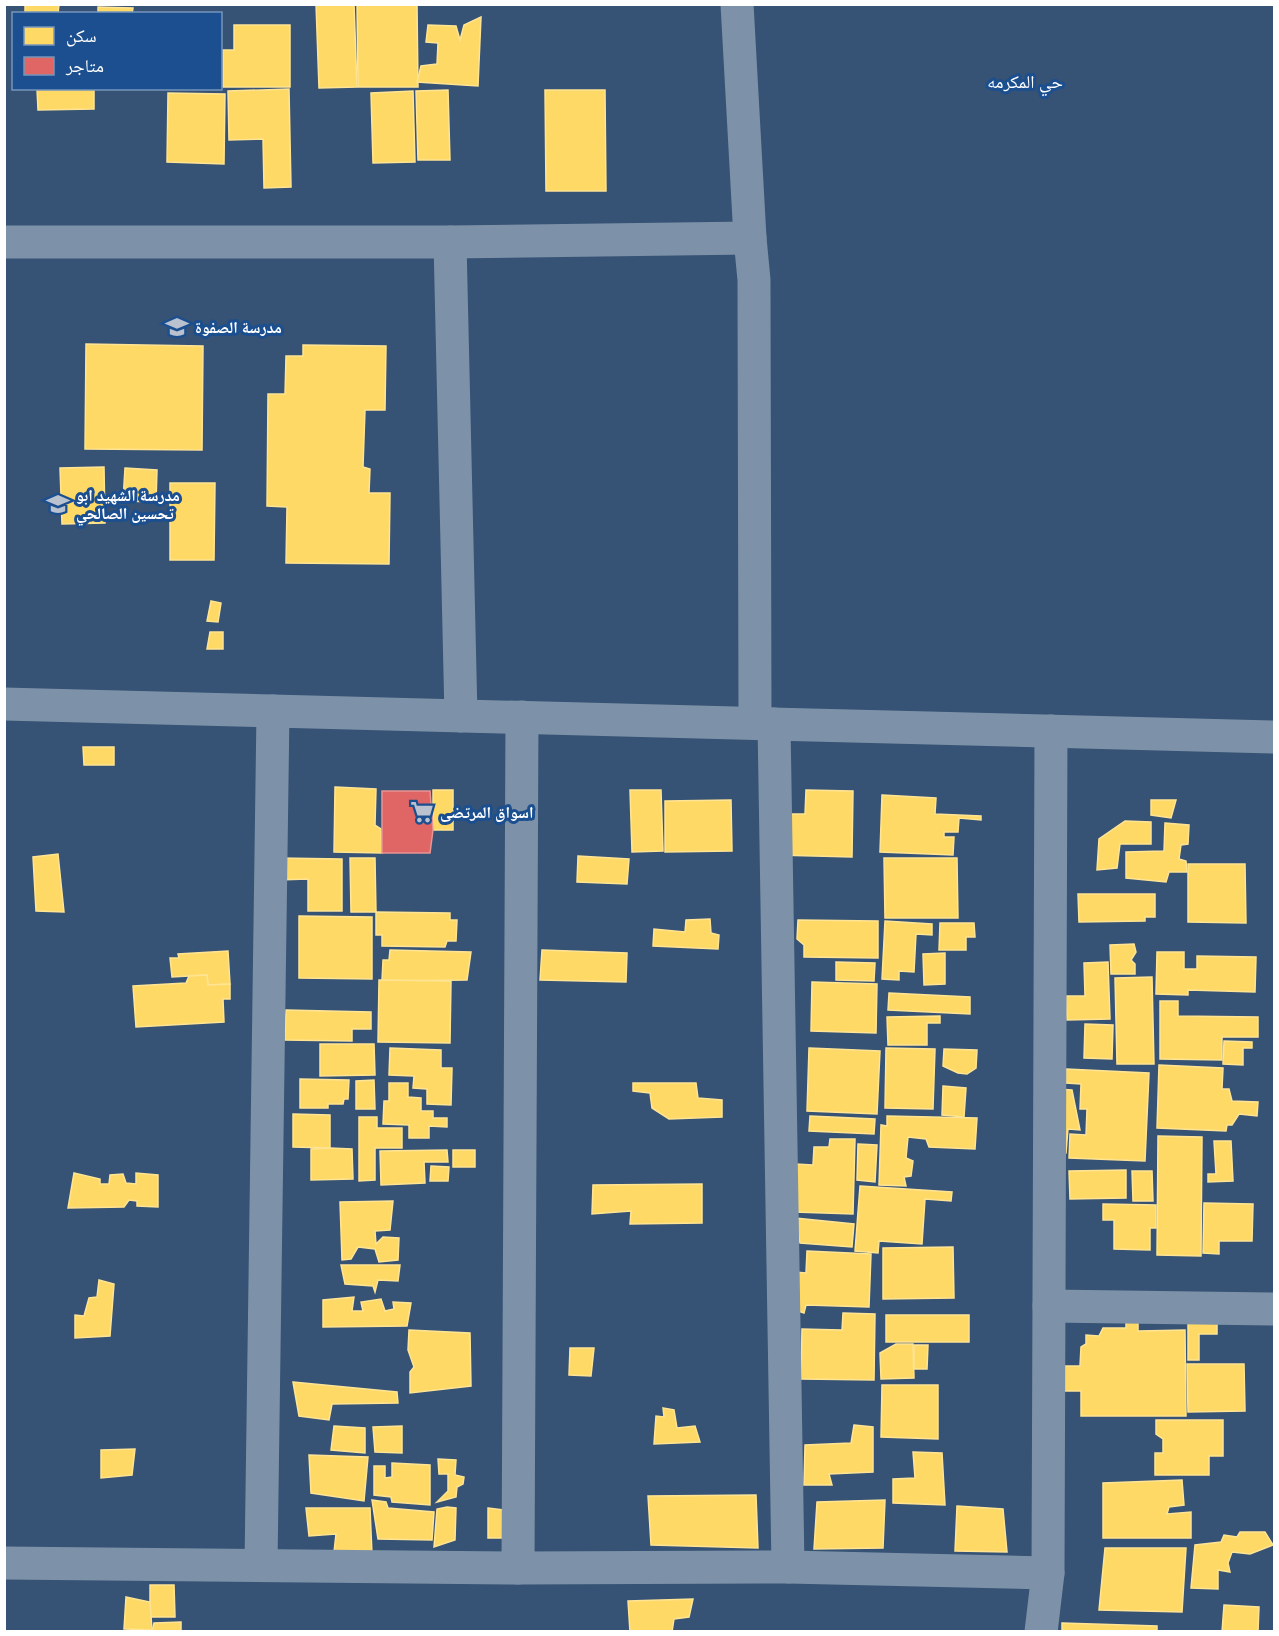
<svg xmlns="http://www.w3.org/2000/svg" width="1279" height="1636" font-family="'Golos Text','Noto Naskh Arabic',sans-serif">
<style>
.homes{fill:#ffd966;stroke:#ffe494;stroke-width:1.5}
.shops{fill:#e06666;stroke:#e99494;stroke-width:1.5}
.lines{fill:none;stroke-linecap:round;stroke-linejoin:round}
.minor{stroke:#7d92a8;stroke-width:33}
.labels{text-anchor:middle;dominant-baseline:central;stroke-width:6;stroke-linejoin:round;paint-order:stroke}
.poi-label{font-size:16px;font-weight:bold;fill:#fff;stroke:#1b4f8f;text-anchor:start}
.neighbourhood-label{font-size:18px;fill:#fff;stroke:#1b4f8f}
</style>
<rect width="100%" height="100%" fill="#365274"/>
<g class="homes">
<path d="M 25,4 L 59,4 L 58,14 L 25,14 Z"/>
<path d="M 316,4 L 354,4 L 357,87 L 319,88 Z"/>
<path d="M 357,4 L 417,4 L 418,87 L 358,87 Z"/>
<path d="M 98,7 L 133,8 L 132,14 L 98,14 Z"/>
<path d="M 481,17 L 478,86 L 417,82 L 421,66 L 437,64 L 438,43 L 426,42 L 428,25 L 456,26 L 460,40 L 464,25 Z"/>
<path d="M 234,25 L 290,25 L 290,87 L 223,87 L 223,50 L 234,50 Z"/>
<path d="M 94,88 L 94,109 L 38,110 L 37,89 Z"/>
<path d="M 289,89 L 291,187 L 264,188 L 263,139 L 229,140 L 228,91 Z"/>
<path d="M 448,90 L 450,160 L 418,160 L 416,91 Z"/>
<path d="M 545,90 L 605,90 L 606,191 L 546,191 Z"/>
<path d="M 413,91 L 415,162 L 373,163 L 371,93 Z"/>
<path d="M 168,93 L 225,94 L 224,164 L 167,162 Z"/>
<path d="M 86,344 L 203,346 L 202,450 L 85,449 Z"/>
<path d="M 303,345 L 386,346 L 385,410 L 365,410 L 363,467 L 370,469 L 369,493 L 390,493 L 389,564 L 286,563 L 287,507 L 267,506 L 268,394 L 285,394 L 286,356 L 303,356 Z"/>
<path d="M 104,467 L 105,523 L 62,524 L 60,468 Z"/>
<path d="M 125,468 L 157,470 L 156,502 L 123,501 Z"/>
<path d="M 170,483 L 215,483 L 214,560 L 170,560 Z"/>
<path d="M 211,601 L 221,603 L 218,622 L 207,621 Z"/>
<path d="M 210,632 L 223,632 L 223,649 L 207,649 Z"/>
<path d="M 83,747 L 114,747 L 114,765 L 84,765 Z"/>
<path d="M 335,787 L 376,789 L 375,825 L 381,829 L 382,853 L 334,852 Z"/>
<rect x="433" y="790" width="20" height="40"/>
<path d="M 630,790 L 661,790 L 663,851 L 632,852 Z"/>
<path d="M 806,790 L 853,791 L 852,857 L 776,855 L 777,814 L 805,814 Z"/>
<path d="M 882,795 L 936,798 L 935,814 L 981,816 L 981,820 L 959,818 L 958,832 L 944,832 L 944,837 L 954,837 L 953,855 L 880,852 Z"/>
<path d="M 731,800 L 732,851 L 665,852 L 665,801 Z"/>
<path d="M 1151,800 L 1176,800 L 1171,818 L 1151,815 Z"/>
<path d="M 1125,821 L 1151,822 L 1151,844 L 1120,844 L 1117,868 L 1097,870 L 1099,839 Z"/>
<path d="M 1165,823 L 1189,825 L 1188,844 L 1181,845 L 1179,859 L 1186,861 L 1187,872 L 1169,872 L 1166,882 L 1126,878 L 1126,852 L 1164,851 Z"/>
<path d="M 58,854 L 64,912 L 36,911 L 33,857 Z"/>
<path d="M 578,856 L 629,859 L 627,884 L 577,882 Z"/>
<path d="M 278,858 L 342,859 L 342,911 L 308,911 L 308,879 L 278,880 Z"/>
<path d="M 350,858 L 375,858 L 376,912 L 351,912 Z"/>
<path d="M 884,858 L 957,858 L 958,918 L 885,918 Z"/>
<path d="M 1188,864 L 1245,864 L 1246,923 L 1188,922 Z"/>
<path d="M 1078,894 L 1155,894 L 1155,917 L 1145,917 L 1145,921 L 1079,922 Z"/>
<path d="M 376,912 L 450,913 L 450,920 L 457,920 L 456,941 L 447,941 L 445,947 L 382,946 L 382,935 L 376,935 Z"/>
<path d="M 299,916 L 372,917 L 372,979 L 299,978 Z"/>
<path d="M 710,919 L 711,933 L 719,935 L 718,949 L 653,946 L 654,929 L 685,932 L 686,920 Z"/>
<path d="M 798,920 L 878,921 L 878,958 L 804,957 L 804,945 L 797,939 Z"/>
<path d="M 885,921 L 932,924 L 932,935 L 916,934 L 914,972 L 899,971 L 899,980 L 882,979 Z"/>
<path d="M 940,923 L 974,923 L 975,937 L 966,937 L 966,950 L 939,950 Z"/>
<path d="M 1134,944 L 1136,952 L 1131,960 L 1135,964 L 1135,974 L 1111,974 L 1110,945 Z"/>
<path d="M 390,950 L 471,952 L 467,980 L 382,981 L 383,960 L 389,960 Z"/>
<path d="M 542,950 L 627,953 L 626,982 L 540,980 Z"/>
<path d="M 228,951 L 230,984 L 208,985 L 207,975 L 172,977 L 170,958 L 179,958 L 178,954 Z"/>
<path d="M 1157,952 L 1184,952 L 1184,969 L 1197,969 L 1197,956 L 1256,957 L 1255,992 L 1188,990 L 1188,995 L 1156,994 Z"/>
<path d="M 945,953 L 945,984 L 924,985 L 923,954 Z"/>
<path d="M 836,962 L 875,963 L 874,981 L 836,980 Z"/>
<path d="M 1108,962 L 1110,1019 L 1067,1020 L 1066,996 L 1085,996 L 1084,963 Z"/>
<path d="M 207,975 L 208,985 L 230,984 L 230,999 L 223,999 L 224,1022 L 136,1027 L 133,986 L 186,983 L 189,976 Z"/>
<path d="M 1152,977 L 1154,1064 L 1117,1064 L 1115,978 Z"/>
<path d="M 379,980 L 451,981 L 450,1043 L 378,1042 Z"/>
<path d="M 812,982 L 877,984 L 876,1033 L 811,1031 Z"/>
<path d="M 889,993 L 970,997 L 970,1014 L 888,1010 Z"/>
<path d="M 1160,1001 L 1178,1001 L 1178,1016 L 1258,1017 L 1258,1037 L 1222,1037 L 1222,1060 L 1160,1059 Z"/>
<path d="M 286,1010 L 371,1012 L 371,1029 L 352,1029 L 352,1041 L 285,1040 Z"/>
<path d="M 940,1016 L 940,1023 L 927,1023 L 927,1045 L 888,1045 L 887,1017 Z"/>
<path d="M 1085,1024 L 1113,1025 L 1112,1059 L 1084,1058 Z"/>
<path d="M 1224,1041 L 1252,1042 L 1252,1048 L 1243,1048 L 1243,1065 L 1223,1064 Z"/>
<path d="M 320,1044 L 374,1044 L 375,1075 L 320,1076 Z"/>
<path d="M 390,1048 L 441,1050 L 441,1068 L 452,1068 L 451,1105 L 427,1104 L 427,1089 L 413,1088 L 414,1076 L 389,1075 Z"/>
<path d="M 809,1048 L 880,1051 L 877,1114 L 807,1111 Z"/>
<path d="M 886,1048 L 935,1049 L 933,1109 L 885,1108 Z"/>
<path d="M 944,1049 L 977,1050 L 976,1068 L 967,1074 L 958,1073 L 943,1066 Z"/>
<path d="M 1159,1065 L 1223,1068 L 1222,1089 L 1229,1089 L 1232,1101 L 1258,1102 L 1257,1116 L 1239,1114 L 1232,1125 L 1227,1125 L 1226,1131 L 1157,1128 Z"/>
<path d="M 1066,1069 L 1149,1073 L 1145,1161 L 1069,1158 L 1070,1134 L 1086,1135 L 1087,1109 L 1080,1109 L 1081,1084 L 1066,1083 Z"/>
<path d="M 300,1079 L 349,1080 L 348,1099 L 344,1099 L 343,1104 L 328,1104 L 328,1108 L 300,1108 Z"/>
<path d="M 374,1080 L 375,1109 L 356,1109 L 356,1081 Z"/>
<path d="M 389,1083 L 408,1083 L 408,1097 L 421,1098 L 421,1111 L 433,1111 L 433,1118 L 447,1118 L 447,1127 L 429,1126 L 429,1138 L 409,1138 L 409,1125 L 383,1124 L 384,1101 L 389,1101 Z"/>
<path d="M 633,1083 L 696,1083 L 698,1098 L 722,1100 L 722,1117 L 669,1119 L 652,1108 L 650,1093 L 633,1091 Z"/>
<path d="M 943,1086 L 966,1088 L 964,1117 L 942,1115 Z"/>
<path d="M 1056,1089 L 1072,1090 L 1080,1130 L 1068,1129 L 1066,1153 L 1053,1152 Z"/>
<path d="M 293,1114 L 330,1115 L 330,1148 L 293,1147 Z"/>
<path d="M 810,1116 L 875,1119 L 874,1134 L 809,1131 Z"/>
<path d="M 887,1116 L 977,1118 L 975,1149 L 929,1147 L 926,1139 L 908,1137 L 906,1158 L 913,1161 L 911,1176 L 904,1177 L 906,1186 L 879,1185 L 881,1125 L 887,1126 Z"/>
<path d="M 359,1117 L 377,1117 L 377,1128 L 402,1128 L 402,1148 L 375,1148 L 375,1180 L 359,1181 Z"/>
<path d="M 1158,1136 L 1202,1137 L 1201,1256 L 1157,1255 Z"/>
<path d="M 830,1139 L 855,1139 L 853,1214 L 794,1212 L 796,1164 L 813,1165 L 814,1147 L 829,1147 Z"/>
<path d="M 1214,1141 L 1231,1141 L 1233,1181 L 1208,1182 L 1208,1174 L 1216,1174 Z"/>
<path d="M 858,1144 L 877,1145 L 875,1182 L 857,1180 Z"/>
<path d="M 330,1148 L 352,1149 L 353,1179 L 311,1180 L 311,1149 Z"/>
<path d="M 447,1150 L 448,1162 L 424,1162 L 425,1183 L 381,1185 L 380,1151 Z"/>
<rect x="453" y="1150" width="22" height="17"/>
<path d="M 431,1166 L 449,1167 L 448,1181 L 430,1181 Z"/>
<path d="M 1126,1170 L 1126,1198 L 1070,1199 L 1069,1171 Z"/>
<path d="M 1132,1171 L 1152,1171 L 1153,1201 L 1133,1201 Z"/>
<path d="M 74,1173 L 100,1179 L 100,1184 L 109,1184 L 110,1175 L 123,1174 L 126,1183 L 136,1184 L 136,1173 L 158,1175 L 158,1207 L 137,1206 L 137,1201 L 129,1200 L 124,1207 L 68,1208 Z"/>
<path d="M 702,1184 L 702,1223 L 630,1224 L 631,1211 L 592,1214 L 593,1185 Z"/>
<path d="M 860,1186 L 952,1192 L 951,1201 L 925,1199 L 922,1244 L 879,1241 L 878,1253 L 855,1251 Z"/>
<path d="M 393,1201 L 390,1230 L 375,1231 L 376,1244 L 383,1237 L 399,1238 L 398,1260 L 379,1262 L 375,1249 L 358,1247 L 351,1259 L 342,1260 L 340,1202 Z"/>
<path d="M 1204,1203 L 1253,1204 L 1252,1241 L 1219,1241 L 1219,1254 L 1203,1253 Z"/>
<path d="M 1103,1204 L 1156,1205 L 1156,1228 L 1150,1228 L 1150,1250 L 1114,1249 L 1114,1220 L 1103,1220 Z"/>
<path d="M 795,1218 L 854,1224 L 852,1247 L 800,1243 Z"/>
<path d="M 953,1247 L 954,1298 L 883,1299 L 883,1248 Z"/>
<path d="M 807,1251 L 871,1254 L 869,1307 L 806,1305 L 804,1313 L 795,1310 L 796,1272 L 806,1273 Z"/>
<path d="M 341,1265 L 400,1265 L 398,1281 L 378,1280 L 375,1292 L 373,1286 L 345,1284 Z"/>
<path d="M 99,1280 L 114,1284 L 110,1336 L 75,1338 L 75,1315 L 84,1316 L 89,1298 L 97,1297 Z"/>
<path d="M 354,1297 L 352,1311 L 363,1311 L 361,1302 L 381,1299 L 385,1311 L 394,1309 L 393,1302 L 411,1303 L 407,1326 L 323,1327 L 323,1300 Z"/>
<path d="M 843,1313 L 875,1314 L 874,1380 L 801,1379 L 802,1329 L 842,1330 Z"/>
<path d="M 1188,1313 L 1217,1322 L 1217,1334 L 1199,1334 L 1199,1360 L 1188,1360 Z"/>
<rect x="886" y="1315" width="83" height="27"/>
<path d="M 1126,1316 L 1138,1316 L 1138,1331 L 1185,1330 L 1186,1416 L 1081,1416 L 1081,1391 L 1058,1391 L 1058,1366 L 1080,1366 L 1081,1347 L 1086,1344 L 1086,1335 L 1099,1336 L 1103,1328 L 1126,1328 Z"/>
<path d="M 409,1330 L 470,1333 L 471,1386 L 410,1393 L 410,1372 L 414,1367 L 408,1350 Z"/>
<path d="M 896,1344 L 913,1344 L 914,1378 L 881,1379 L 880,1353 Z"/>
<path d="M 914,1345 L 928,1345 L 927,1369 L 914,1369 Z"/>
<path d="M 570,1348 L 594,1348 L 591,1376 L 569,1375 Z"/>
<path d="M 1187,1364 L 1244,1364 L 1245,1411 L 1188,1412 Z"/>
<path d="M 293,1382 L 397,1392 L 398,1403 L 332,1404 L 329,1420 L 299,1416 Z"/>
<path d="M 882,1385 L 938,1385 L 938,1439 L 881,1437 Z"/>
<path d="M 663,1408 L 674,1410 L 677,1428 L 695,1426 L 700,1442 L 654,1444 L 656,1416 L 664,1417 Z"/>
<path d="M 1156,1420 L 1223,1420 L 1223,1456 L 1209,1456 L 1209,1475 L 1155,1475 L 1155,1453 L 1163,1453 L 1163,1439 L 1156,1434 Z"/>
<path d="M 854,1425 L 873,1427 L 873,1472 L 829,1474 L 832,1485 L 804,1485 L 805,1445 L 851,1443 Z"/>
<path d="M 334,1426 L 365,1428 L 365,1453 L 331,1450 Z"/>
<path d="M 402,1426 L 402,1453 L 375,1452 L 373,1427 Z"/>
<path d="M 135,1449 L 132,1475 L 101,1478 L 101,1450 Z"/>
<path d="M 913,1452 L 942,1453 L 945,1505 L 893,1503 L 893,1479 L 915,1478 Z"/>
<path d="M 309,1455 L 368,1457 L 364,1501 L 311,1493 Z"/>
<path d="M 438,1459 L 456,1460 L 455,1475 L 464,1477 L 463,1484 L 457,1487 L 456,1497 L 437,1502 L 448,1491 L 448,1474 L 439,1474 Z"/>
<path d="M 392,1463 L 430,1465 L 430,1505 L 392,1502 L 391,1497 L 374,1495 L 374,1466 L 385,1466 L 385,1478 L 392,1477 Z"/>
<path d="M 1182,1480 L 1184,1505 L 1169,1507 L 1167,1514 L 1191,1512 L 1191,1538 L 1103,1538 L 1103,1483 Z"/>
<path d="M 756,1495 L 758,1548 L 651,1545 L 648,1496 Z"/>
<path d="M 372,1500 L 386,1502 L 388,1508 L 434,1512 L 432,1540 L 378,1539 Z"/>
<path d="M 885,1500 L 883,1548 L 814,1549 L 817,1502 Z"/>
<path d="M 957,1506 L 1003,1509 L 1007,1552 L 955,1551 Z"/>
<path d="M 447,1507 L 456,1508 L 455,1540 L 434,1547 L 437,1509 Z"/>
<path d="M 306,1508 L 370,1508 L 372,1554 L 334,1552 L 336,1534 L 309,1536 Z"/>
<path d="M 488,1508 L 512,1511 L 511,1538 L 488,1538 Z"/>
<path d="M 1240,1532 L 1265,1532 L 1273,1545 L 1250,1554 L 1232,1552 L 1228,1563 L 1230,1572 L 1218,1570 L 1218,1589 L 1191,1588 L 1195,1545 L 1221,1542 L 1224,1535 L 1237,1537 Z"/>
<path d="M 1105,1548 L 1186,1548 L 1182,1612 L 1099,1610 Z"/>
<path d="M 150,1585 L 174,1585 L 175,1617 L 150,1617 Z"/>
<path d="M 126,1597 L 150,1602 L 152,1630 L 124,1629 Z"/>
<path d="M 693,1599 L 689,1617 L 674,1619 L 672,1632 L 630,1632 L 628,1601 Z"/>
<path d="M 1224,1605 L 1259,1607 L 1258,1632 L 1222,1632 Z"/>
<path d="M 181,1622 L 181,1632 L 152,1632 L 154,1623 Z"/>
<path d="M 1062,1623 L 1157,1626 L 1157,1632 L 1062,1632 Z"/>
</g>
<path class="shops" d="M 382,791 L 430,791 L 433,830 L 430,853 L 382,853 Z"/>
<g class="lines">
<g class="minor">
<path d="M 737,4 L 750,238"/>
<path d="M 4,242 L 450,242 L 750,238 L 754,280 L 755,723"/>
<path d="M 450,242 L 461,716"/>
<path d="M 4,704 L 1274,737"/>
<path d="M 774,724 L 788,1567"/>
<path d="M 1049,1306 L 1274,1309"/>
<path d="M 4,1563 L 518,1568 L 788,1567 L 1048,1573"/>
<path d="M 261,1565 L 273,711"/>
<path d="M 518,1568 L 522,717"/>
<path d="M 1041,1632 L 1048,1573 L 1051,731"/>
</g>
</g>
<defs>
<g id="school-bare" transform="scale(1.8)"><path d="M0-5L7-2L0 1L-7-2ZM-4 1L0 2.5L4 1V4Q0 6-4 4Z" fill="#b9c2ce" stroke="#1b4f8f" stroke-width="2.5" paint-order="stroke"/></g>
<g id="supermarket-bare" transform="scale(1.8)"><path d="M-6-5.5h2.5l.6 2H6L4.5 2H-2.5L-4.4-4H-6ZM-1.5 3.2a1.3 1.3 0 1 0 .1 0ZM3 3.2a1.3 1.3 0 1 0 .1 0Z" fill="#b9c2ce" stroke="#1b4f8f" stroke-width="2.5" paint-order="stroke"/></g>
</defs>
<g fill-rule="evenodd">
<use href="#school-bare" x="177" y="327"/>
<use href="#school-bare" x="58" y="504"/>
<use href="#supermarket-bare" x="422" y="812"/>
</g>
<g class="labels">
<g class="poi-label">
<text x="195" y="327">مدرسة الصفوة</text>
<text x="76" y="495">مدرسة الشهيد ابو<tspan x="76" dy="18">تحسين الصالحي</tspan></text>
<text x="440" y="812">اسواق المرتضى</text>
</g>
<g class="neighbourhood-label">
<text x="1025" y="81">حي المكرمه</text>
</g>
</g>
<rect width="1279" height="1636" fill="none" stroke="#ffffff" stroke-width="12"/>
<rect x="12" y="12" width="210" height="78" fill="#1b4f8f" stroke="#7695bc" stroke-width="1.5"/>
<rect x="24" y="27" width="30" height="18" fill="#ffd966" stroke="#7695bc" stroke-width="1.5"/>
<text x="66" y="42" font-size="18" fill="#ffffff">سكن</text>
<rect x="24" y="57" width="30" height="18" fill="#e06666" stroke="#7695bc" stroke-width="1.5"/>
<text x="66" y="72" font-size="18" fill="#ffffff">متاجر</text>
</svg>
